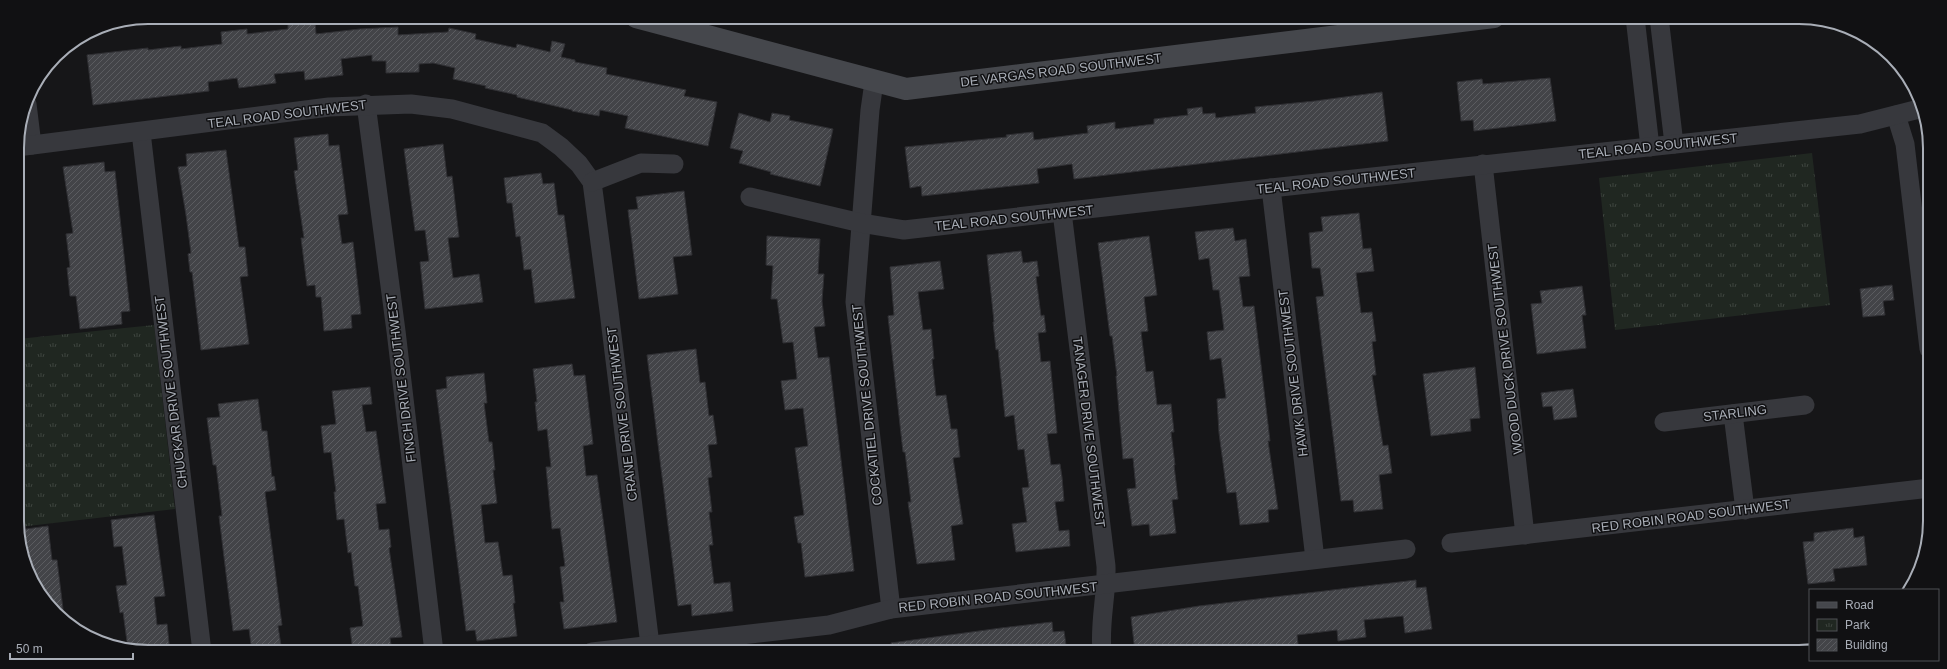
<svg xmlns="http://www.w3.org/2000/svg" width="1947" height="669" font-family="Helvetica,sans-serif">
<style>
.park{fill:url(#park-tufts)}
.building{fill:url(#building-hatch);stroke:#303034}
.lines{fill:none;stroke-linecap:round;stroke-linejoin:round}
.street{stroke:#37383d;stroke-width:19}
.secondary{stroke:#45474c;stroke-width:22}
.labels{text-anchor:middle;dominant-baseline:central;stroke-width:3;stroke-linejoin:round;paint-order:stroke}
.street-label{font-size:13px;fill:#a9aeb7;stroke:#111113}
.rim{fill:none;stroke:#a9aeb7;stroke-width:2}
</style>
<defs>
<pattern id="park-tufts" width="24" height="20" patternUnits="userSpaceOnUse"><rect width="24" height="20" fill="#202721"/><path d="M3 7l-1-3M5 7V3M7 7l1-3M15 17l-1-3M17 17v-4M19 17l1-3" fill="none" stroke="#3e443f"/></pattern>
<pattern id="building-hatch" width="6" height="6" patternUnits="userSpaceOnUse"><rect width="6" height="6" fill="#434448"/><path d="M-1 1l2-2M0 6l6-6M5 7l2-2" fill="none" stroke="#5b5c60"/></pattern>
</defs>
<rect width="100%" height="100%" fill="#161618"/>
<g class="park">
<path d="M 1812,153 L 1830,305 L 1615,330 L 1599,178 Z"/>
<path d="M 154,325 L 175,509 L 19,527 L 18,339 Z"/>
</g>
<g class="building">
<path d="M 315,21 L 316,34 L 360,29 L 398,27 L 398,35 L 448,32 L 449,28 L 476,34 L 475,39 L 516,48 L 517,44 L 550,52 L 552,41 L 565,44 L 561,57 L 575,60 L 575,62 L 607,68 L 606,74 L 686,90 L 684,96 L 717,102 L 708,146 L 625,128 L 628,116 L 600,110 L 599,116 L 572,111 L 572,110 L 517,97 L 517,95 L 485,88 L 486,86 L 453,79 L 455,68 L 433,63 L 419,64 L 419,72 L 386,73 L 386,61 L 372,61 L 372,55 L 341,59 L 343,75 L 305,80 L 304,71 L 274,74 L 276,83 L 239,88 L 237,78 L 208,82 L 209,91 L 93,105 L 87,55 L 148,48 L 148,50 L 181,46 L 181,49 L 222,44 L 221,32 L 247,29 L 247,34 L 288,29 L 288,24 Z"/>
<path d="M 1550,78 L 1556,121 L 1474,131 L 1473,120 L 1461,121 L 1457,82 L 1482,79 L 1483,84 Z"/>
<path d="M 1382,92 L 1388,141 L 1074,179 L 1072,164 L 1037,169 L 1039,183 L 922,196 L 921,186 L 910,188 L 905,147 L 1007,137 L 1006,135 L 1033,132 L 1034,140 L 1088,133 L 1087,126 L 1115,122 L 1115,129 L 1154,124 L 1154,119 L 1188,115 L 1187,109 L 1202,107 L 1203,114 L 1215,113 L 1216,118 L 1256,113 L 1255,107 L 1315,101 Z"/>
<path d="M 739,113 L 770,122 L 772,113 L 790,116 L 789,120 L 833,129 L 820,186 L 770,174 L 771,172 L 739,163 L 743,151 L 730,148 Z"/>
<path d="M 328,134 L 329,146 L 339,145 L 348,214 L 338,215 L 342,244 L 353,242 L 361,314 L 351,315 L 352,328 L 324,331 L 321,297 L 316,297 L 315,285 L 307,286 L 301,238 L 304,238 L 294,171 L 298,170 L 294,138 Z"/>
<path d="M 443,144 L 447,177 L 452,176 L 459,237 L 448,238 L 453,278 L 479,274 L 483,302 L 425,309 L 420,262 L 429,261 L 425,230 L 415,231 L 404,149 Z"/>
<path d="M 226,150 L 239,247 L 245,247 L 248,276 L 240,277 L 249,344 L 201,350 L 192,272 L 190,272 L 188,254 L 191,253 L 186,215 L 178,167 L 187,166 L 186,154 Z"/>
<path d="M 104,162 L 105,172 L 115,171 L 130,311 L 121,312 L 122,324 L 80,329 L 76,296 L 70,296 L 67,268 L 70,267 L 66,234 L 73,233 L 63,167 Z"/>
<path d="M 541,173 L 543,184 L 554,183 L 558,215 L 564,215 L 575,298 L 535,303 L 531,269 L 524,270 L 520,236 L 516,237 L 512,203 L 507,203 L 504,178 Z"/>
<path d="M 684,191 L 692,255 L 673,257 L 678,294 L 639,299 L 628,210 L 638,209 L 636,197 Z"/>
<path d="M 1359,213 L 1363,249 L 1371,248 L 1374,271 L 1356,273 L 1361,313 L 1372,312 L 1376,341 L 1372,342 L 1376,375 L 1372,375 L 1383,446 L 1388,445 L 1392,473 L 1379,475 L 1383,509 L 1354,512 L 1353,500 L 1341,501 L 1316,297 L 1324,296 L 1320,268 L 1312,268 L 1309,233 L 1323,231 L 1321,217 Z"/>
<path d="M 1233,228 L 1235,241 L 1246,239 L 1250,276 L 1239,277 L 1243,307 L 1254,306 L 1270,441 L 1268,441 L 1278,509 L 1268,510 L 1269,522 L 1240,525 L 1236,492 L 1227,493 L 1219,433 L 1217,399 L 1226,398 L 1221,358 L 1210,360 L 1207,332 L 1224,330 L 1219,290 L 1213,290 L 1209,258 L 1199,260 L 1195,232 Z"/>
<path d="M 767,236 L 820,239 L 818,274 L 824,274 L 822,301 L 825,326 L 814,327 L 818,358 L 829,357 L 854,571 L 805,577 L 801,543 L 798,543 L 794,517 L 804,515 L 795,448 L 808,446 L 803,408 L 785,410 L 781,381 L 797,379 L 793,342 L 783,343 L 777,299 L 771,299 L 773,266 L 766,265 Z"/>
<path d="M 1149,236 L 1157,295 L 1144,297 L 1148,331 L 1141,332 L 1146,372 L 1153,371 L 1157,405 L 1171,404 L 1174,432 L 1171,432 L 1175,465 L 1174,465 L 1178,499 L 1172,500 L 1176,533 L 1150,536 L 1149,524 L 1132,526 L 1127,489 L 1136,488 L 1133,458 L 1123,459 L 1116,376 L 1117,376 L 1112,336 L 1110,336 L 1098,243 Z"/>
<path d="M 1021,251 L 1023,263 L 1037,261 L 1039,276 L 1036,277 L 1041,316 L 1044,315 L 1046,332 L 1038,333 L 1041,362 L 1050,361 L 1057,433 L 1047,434 L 1051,465 L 1060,464 L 1062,477 L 1064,501 L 1055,502 L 1059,531 L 1069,530 L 1070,546 L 1016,552 L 1012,524 L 1027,522 L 1022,488 L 1029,487 L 1024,449 L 1018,450 L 1014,415 L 1005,417 L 998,349 L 996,350 L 993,322 L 994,322 L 987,255 Z"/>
<path d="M 940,261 L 944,289 L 918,292 L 923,330 L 931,329 L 934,359 L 932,359 L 936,396 L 946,395 L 951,429 L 957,429 L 960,457 L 953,458 L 963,524 L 951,526 L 955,560 L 917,564 L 908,502 L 911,502 L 905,452 L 903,452 L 888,316 L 894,315 L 890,267 Z"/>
<path d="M 1892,285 L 1894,300 L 1883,301 L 1885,315 L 1863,317 L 1860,289 Z"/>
<path d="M 1582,286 L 1586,315 L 1582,315 L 1586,348 L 1537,354 L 1531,304 L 1542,303 L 1540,291 Z"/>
<path d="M 696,349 L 700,383 L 705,382 L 709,416 L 713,415 L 717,444 L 708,445 L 712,477 L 708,478 L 712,512 L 709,512 L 713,545 L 709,545 L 714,584 L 730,582 L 733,611 L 692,616 L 691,604 L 678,606 L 647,355 Z"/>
<path d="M 572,364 L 574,376 L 585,375 L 593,444 L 583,446 L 586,476 L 597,475 L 617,622 L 564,629 L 560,602 L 564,602 L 560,567 L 565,566 L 560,528 L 552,529 L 546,467 L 551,467 L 547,429 L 538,431 L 535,402 L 537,402 L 533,369 Z"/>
<path d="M 1475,367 L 1480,418 L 1470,419 L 1471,431 L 1431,436 L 1423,374 Z"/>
<path d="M 484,373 L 487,403 L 484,403 L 489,442 L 492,442 L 495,470 L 493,470 L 497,503 L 481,505 L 485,543 L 498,542 L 503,576 L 512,575 L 515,603 L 513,603 L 517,636 L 477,641 L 475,630 L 466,631 L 436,390 L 447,388 L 446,377 Z"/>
<path d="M 370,387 L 372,404 L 362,405 L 366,432 L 376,431 L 386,503 L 376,504 L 379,530 L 389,529 L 391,547 L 389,548 L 402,637 L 390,638 L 392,651 L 353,652 L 350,628 L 363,626 L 358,586 L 355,586 L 351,552 L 348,553 L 344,519 L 337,520 L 334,492 L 336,492 L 331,452 L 324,453 L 321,426 L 336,424 L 332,391 Z"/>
<path d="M 1573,389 L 1577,417 L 1554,420 L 1552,406 L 1543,407 L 1541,393 Z"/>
<path d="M 258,399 L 262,431 L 267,431 L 272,477 L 274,476 L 276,490 L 265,492 L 282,625 L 278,626 L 282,652 L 252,652 L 249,629 L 233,631 L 219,516 L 222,516 L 216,465 L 213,465 L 207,418 L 220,417 L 218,404 Z"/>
<path d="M 154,515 L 165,596 L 154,597 L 157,625 L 167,624 L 170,652 L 148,652 L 128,649 L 123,612 L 120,613 L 116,586 L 127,585 L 122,546 L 114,547 L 111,520 Z"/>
<path d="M 48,526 L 52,560 L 57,560 L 64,617 L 50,607 L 19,546 L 19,530 Z"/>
<path d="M 1853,528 L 1854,538 L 1864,536 L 1867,565 L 1833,569 L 1835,581 L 1808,584 L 1803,542 L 1814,541 L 1814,533 Z"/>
<path d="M 1416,580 L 1416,588 L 1426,587 L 1432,629 L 1405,633 L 1403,616 L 1364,620 L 1366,637 L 1338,641 L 1337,630 L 1297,635 L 1299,652 L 1272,652 L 1272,648 L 1244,652 L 1135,652 L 1131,617 L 1199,606 Z"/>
<path d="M 1052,622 L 1053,632 L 1064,631 L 1067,652 L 891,652 L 891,643 L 1001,628 Z"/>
</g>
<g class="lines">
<g class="street">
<path d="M 1635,17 L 1650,147"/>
<path d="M 1659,17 L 1674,144"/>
<path d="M 874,82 L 870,110 L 855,302 L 891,609"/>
<path d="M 27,104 L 32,145"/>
<path d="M 366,104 L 396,331 L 434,652"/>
<path d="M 1896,115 L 1905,144 L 1929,349"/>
<path d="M 141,132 L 202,652"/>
<path d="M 17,147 L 329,107 L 411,104 L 452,109 L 542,133 L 561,147 L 579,164 L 592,182 L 609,311 L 650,645"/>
<path d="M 1483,164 L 1525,535"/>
<path d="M 592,182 L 641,163 L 674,164"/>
<path d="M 1271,188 L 1315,559"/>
<path d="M 750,197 L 861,223 L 904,230 L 1271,188 L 1860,124 L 1923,108"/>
<path d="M 1062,212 L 1106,566 C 1107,595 1099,623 1102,652"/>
<path d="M 1733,414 L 1745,510"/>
<path d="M 1664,422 L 1805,405"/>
<path d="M 1451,543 L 1930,488"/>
<path d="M 592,652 L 829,625 L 891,609 L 1406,549"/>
</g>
<path class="secondary" d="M 636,17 L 906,89 L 1494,17"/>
</g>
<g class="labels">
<g class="street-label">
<text transform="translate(1061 70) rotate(-7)">DE VARGAS ROAD SOUTHWEST</text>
<text transform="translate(287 114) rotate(-7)">TEAL ROAD SOUTHWEST</text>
<text transform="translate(1658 146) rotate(-6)">TEAL ROAD SOUTHWEST</text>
<text transform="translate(1336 181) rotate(-6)">TEAL ROAD SOUTHWEST</text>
<text transform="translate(1014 218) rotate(-6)">TEAL ROAD SOUTHWEST</text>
<text transform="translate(1505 349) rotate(-97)">WOOD DUCK DRIVE SOUTHWEST</text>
<text transform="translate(1293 373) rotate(-97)">HAWK DRIVE SOUTHWEST</text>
<text transform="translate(401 378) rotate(-97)">FINCH DRIVE SOUTHWEST</text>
<text transform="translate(171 392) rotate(-97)">CHUCKAR DRIVE SOUTHWEST</text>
<text transform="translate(867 405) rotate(-96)">COCKATIEL DRIVE SOUTHWEST</text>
<text transform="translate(1735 413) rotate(-7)">STARLING</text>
<text transform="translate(622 414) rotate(-97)">CRANE DRIVE SOUTHWEST</text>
<text transform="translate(1089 432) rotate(83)">TANAGER DRIVE SOUTHWEST</text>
<text transform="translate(1691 516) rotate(-7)">RED ROBIN ROAD SOUTHWEST</text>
<text transform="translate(998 597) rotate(-6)">RED ROBIN ROAD SOUTHWEST</text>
</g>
</g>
<path d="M0 0H1947V669H0ZM148 24H1799A124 124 0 0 1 1923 148V521A124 124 0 0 1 1799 645H148A124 124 0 0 1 24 521V148A124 124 0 0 1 148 24Z" fill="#111113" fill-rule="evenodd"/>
<path class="rim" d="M148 24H1799A124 124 0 0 1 1923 148V521A124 124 0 0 1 1799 645H148A124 124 0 0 1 24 521V148A124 124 0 0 1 148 24Z"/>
<rect x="1809" y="589" width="130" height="72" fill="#111113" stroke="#4e5055"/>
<rect x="1817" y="602" width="20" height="6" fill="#45474c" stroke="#4e5055"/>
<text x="1845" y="609" font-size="12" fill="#a9aeb7">Road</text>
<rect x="1817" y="619" width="20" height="12" fill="url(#park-tufts)" stroke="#4e5055"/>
<text x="1845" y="629" font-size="12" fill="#a9aeb7">Park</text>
<rect x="1817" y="639" width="20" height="12" fill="url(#building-hatch)" stroke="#4e5055"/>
<text x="1845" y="649" font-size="12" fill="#a9aeb7">Building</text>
<path d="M10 653v6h123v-6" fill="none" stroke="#a9aeb7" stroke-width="2"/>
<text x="16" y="653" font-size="12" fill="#a9aeb7" stroke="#111113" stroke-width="3" paint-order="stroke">50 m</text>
</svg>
